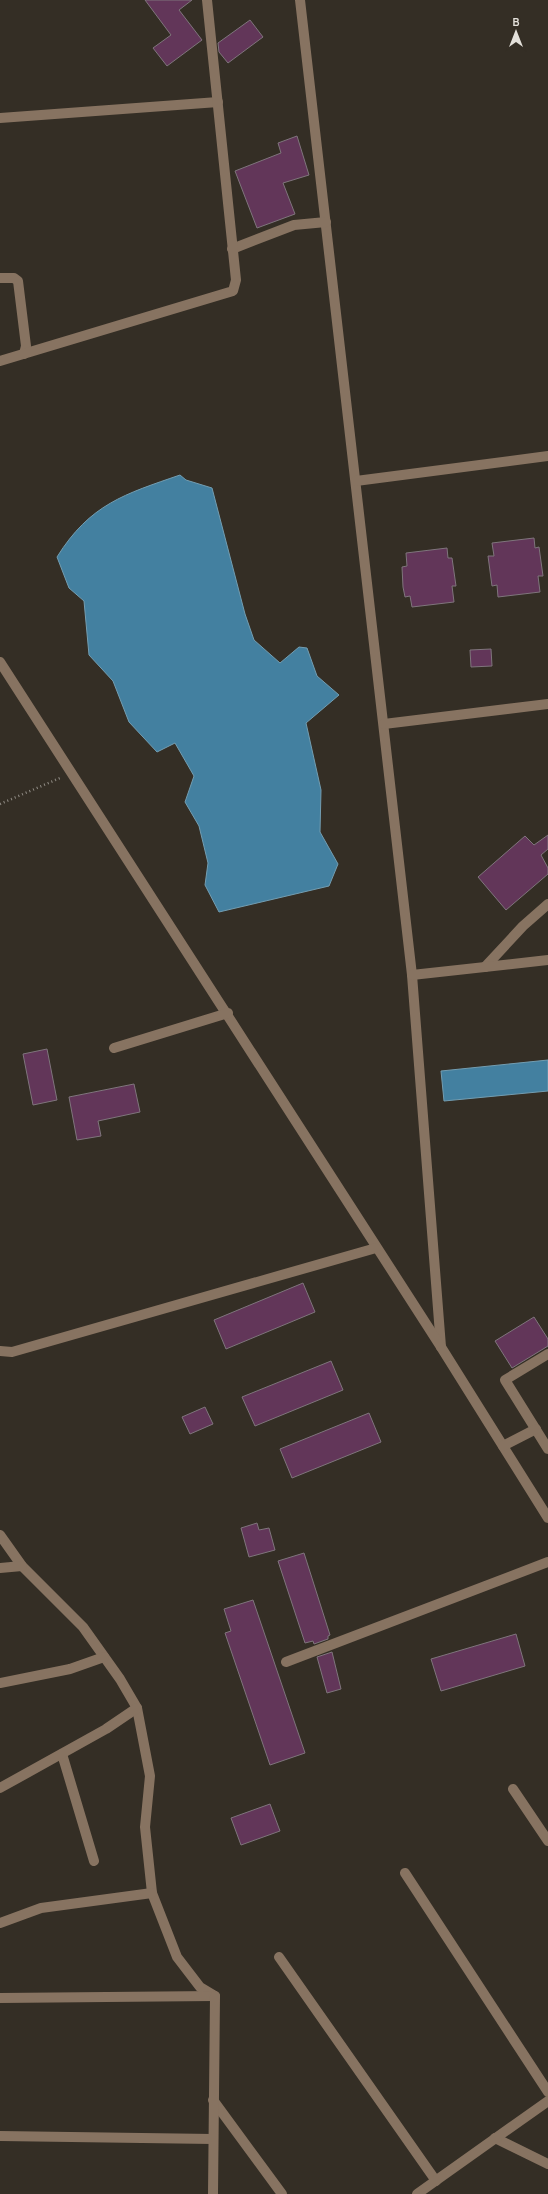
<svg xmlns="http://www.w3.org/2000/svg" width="548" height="2194" font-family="Manrope,sans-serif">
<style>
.water{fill:#4380a0;stroke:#739db1}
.building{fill:#623659;stroke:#7f757c}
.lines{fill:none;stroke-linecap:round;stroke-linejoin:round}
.path{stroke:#908c85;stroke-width:2.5;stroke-dasharray:1 3;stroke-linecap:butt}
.minor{stroke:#877361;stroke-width:10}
</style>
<rect width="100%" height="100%" fill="#342e25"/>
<g class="water">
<path d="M 180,475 L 186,480 L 212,488 L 245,614 L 254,640 L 280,663 L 299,647 L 307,648 L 317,676 L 339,695 L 306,723 L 321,790 L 320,832 L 338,864 L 329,886 L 219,912 L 205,885 L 208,863 L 199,826 L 185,802 L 194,776 L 175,743 L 157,752 L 129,722 L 113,681 L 89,655 L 84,601 L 69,588 L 57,557 C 90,504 125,494 180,475 Z"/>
<path d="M 548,1060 L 548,1091 L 444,1101 L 441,1071 Z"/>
</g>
<g class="building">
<path d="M 145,0 L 192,0 L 179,10 L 202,40 L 167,66 L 153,48 L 171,35 Z"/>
<path d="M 250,20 L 263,37 L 228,63 L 219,52 L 218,43 Z"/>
<path d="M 297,136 L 309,175 L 283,183 L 295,214 L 257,228 L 235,171 L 281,153 L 278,143 Z"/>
<path d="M 534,538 L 535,548 L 539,547 L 543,576 L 538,576 L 540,592 L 498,597 L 497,585 L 492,586 L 488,556 L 494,556 L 492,543 Z"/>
<path d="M 447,548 L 448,558 L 452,558 L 456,586 L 452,586 L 454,602 L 412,607 L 410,596 L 405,597 L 403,587 L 402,567 L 407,566 L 406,553 Z"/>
<path d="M 491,649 L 492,666 L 471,667 L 470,650 Z"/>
<path d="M 548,835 L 548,849 L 541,855 L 548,868 L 548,874 L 506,910 L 478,877 L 525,836 L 534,845 Z"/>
<path d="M 47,1049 L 57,1100 L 33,1105 L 23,1054 Z"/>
<path d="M 134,1084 L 140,1112 L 98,1121 L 101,1136 L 77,1140 L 69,1097 Z"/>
<path d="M 303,1283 L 315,1312 L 226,1349 L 214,1320 Z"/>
<path d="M 534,1317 L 548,1339 L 548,1346 L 512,1368 L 495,1341 Z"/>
<path d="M 331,1361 L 343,1390 L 255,1426 L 242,1397 Z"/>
<path d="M 205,1407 L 213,1424 L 190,1434 L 182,1417 Z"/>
<path d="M 369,1413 L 381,1442 L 292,1478 L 280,1449 Z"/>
<path d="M 257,1523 L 259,1530 L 269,1528 L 275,1550 L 249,1557 L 241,1528 Z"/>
<path d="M 304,1553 L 330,1635 L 328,1636 L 328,1639 L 314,1644 L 313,1641 L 305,1643 L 278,1561 Z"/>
<path d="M 253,1600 L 305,1753 L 270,1765 L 225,1633 L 231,1631 L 224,1609 Z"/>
<path d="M 516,1634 L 525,1666 L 441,1691 L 431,1659 Z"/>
<path d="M 332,1652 L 341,1689 L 327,1693 L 317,1657 Z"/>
<path d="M 270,1804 L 280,1831 L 241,1845 L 231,1818 Z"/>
</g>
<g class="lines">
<path class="path" d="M 0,804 L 60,778"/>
<g class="minor">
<path d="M 300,0 L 412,975 L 441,1347"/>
<path d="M 0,118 L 218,102"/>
<path d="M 232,249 L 294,225 L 326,222"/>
<path d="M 0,278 L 14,278 L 18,281 L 26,346 L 24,354"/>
<path d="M 0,361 L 233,291 L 236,280 L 207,0"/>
<path d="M 356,481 L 548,456"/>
<path d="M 0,662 L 441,1347 L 548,1518"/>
<path d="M 384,724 L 548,704"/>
<path d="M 485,967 L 523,926 L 548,904"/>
<path d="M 412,975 L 548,960"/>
<path d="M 114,1048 L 228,1013"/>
<path d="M 0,1351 L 12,1352 L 376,1248"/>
<path d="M 548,1354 L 505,1380 L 548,1449"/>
<path d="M 503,1446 L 536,1429"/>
<path d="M 0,1535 L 22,1566 L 83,1627 L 120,1679 L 137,1708 L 150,1776 L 145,1827 L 152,1893 L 177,1957 L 200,1987 L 215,1996"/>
<path d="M 0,1568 L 22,1566"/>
<path d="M 286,1662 L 548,1562"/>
<path d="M 0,1683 L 70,1669 L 104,1657"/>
<path d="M 62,1754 L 94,1861"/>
<path d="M 0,1788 L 106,1729 L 137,1708"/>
<path d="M 513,1789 L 548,1841"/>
<path d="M 405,1873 L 548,2092"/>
<path d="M 0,1923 L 41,1908 L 152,1893"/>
<path d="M 279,1957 L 436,2181"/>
<path d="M 0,1998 L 214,1996"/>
<path d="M 213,2100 L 282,2194"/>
<path d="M 0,2136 L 213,2139"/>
<path d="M 495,2138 L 548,2164"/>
<path d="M 213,2194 L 215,1996"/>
<path d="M 417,2194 L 548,2101"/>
</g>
</g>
<g transform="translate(516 32)" stroke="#342e25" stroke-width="3" paint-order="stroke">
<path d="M0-3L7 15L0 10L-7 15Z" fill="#e3e0da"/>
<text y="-6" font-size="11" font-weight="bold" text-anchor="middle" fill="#e3e0da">B</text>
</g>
</svg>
